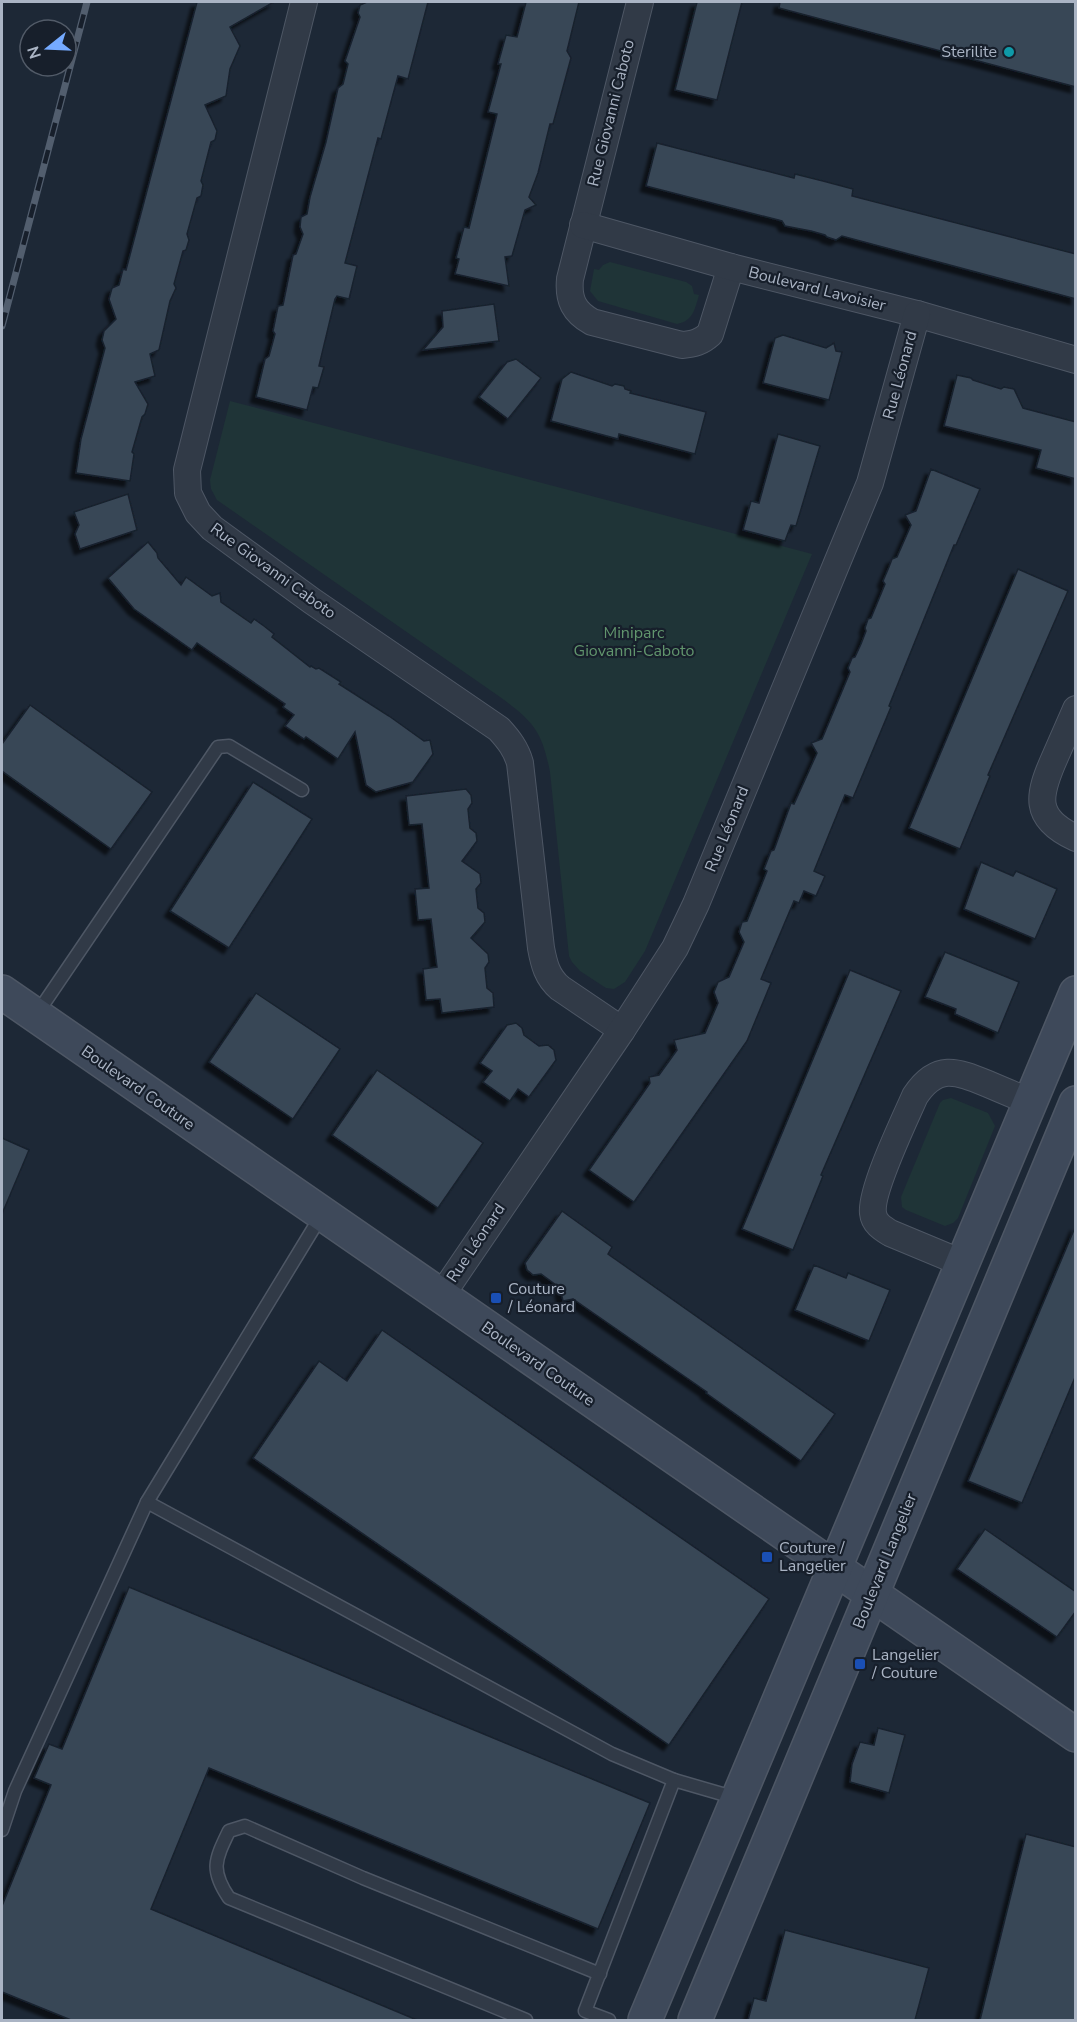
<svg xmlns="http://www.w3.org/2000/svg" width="1077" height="2022" font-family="'Nunito Sans',sans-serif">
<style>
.green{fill:#1f3437}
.building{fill:#394657;stroke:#19212d;stroke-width:1.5;filter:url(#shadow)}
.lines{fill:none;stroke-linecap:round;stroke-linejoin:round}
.lane-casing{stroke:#4e5765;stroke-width:15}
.street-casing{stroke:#4e5765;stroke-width:28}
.secondary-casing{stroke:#4e5765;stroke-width:36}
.lane{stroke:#313a47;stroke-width:12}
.street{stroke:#313a47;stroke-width:26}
.secondary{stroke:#3e495a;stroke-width:33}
.rail-casing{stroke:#525e6e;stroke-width:7}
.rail{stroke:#171f2b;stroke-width:4.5;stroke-dasharray:14;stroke-linecap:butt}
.culture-dot{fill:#0f9aa8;stroke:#171f2b;stroke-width:2}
.transit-dot{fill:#1a4fb4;stroke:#171f2b;stroke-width:2}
.labels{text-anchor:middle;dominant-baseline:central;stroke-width:4.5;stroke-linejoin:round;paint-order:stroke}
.poi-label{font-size:16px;fill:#aab4c4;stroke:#171f2b;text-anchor:start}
.street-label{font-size:16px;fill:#aab4c4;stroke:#171f2b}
.park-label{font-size:16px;fill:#61956d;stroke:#171f2b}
</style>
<defs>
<filter id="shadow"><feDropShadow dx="-5.5" dy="5.5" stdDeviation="1.5" flood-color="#0009"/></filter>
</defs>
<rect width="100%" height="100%" fill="#1d2836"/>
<g class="green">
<path d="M 610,262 L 686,282 L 692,286 L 694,294 L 699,295 C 695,309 693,321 677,324 L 598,301 L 590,291 L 594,269 L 599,270 L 603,265 Z"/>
<path d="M 230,401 L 812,554 L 645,951 L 625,982 L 614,989 L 606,988 L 580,971 L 572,962 L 569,956 L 550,772 C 542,731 534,722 500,697 L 217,500 L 211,489 L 210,480 Z"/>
<path d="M 951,1098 L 988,1113 L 995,1126 L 958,1218 L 953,1223 L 945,1226 L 906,1210 L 902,1207 L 901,1197 L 940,1103 L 943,1100 Z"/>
</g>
<g class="building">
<path d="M 197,2 L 274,2 L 230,27 L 240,46 L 230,69 L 226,96 L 205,105 L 217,131 L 215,140 L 211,142 L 201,181 L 203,185 L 201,196 L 197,198 L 187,234 L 189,240 L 186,250 L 183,251 L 174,284 L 176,288 L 170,301 L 159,350 L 150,354 L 155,376 L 135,382 L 148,404 L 145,414 L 142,417 L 132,452 L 134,454 L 130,481 L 76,473 L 81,439 L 105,348 L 102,340 L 104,331 L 116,319 L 109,299 L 112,288 L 119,285 L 123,269 L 126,270 Z"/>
<path d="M 367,2 L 428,2 L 408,79 L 398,76 L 381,139 L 378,138 L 345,263 L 357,266 L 349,299 L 337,296 L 335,299 L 319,366 L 324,367 L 318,388 L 313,387 L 307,410 L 256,397 L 265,359 L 269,356 L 275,334 L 273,331 L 278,306 L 283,305 L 293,255 L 296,254 L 303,234 L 300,227 L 301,217 L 307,214 L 310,197 L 326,142 L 338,88 L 343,84 L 348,64 L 345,61 L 360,17 L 358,13 L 360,5 Z"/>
<path d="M 526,2 L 579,2 L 567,51 L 571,58 L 553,124 L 550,124 L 538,173 L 529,197 L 536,205 L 525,210 L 512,256 L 505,257 L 509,286 L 455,274 L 459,259 L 456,258 L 464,227 L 469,228 L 497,114 L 488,112 L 501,64 L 498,64 L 506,35 L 517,37 Z"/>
<path d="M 697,2 L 742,2 L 717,100 L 675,90 Z"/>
<path d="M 780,2 L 1076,2 L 1076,87 L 779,8 Z"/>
<path d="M 657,143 L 794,178 L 795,174 L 823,181 L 853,189 L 852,196 L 1076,254 L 1076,299 L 842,236 L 836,240 L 827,237 L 825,235 L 811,231 L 785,226 L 782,221 L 646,186 Z"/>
<path d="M 494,304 L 499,341 L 423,350 L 443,327 L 442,311 Z"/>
<path d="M 783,335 L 826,348 L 834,343 L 836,351 L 842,352 L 829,400 L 763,383 L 775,338 Z"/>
<path d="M 516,359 L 541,378 L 508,419 L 479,397 L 507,362 Z"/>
<path d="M 571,372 L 612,386 L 615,384 L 624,386 L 625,389 L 631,391 L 630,393 L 706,412 L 695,454 L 619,434 L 618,439 L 551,421 L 562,379 Z"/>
<path d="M 957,375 L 971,378 L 973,380 L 1001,389 L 1004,387 L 1014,389 L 1023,408 L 1076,422 L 1076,479 L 1036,468 L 1041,450 L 944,426 Z"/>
<path d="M 778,434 L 820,446 L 796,526 L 791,525 L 785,541 L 743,530 L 751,501 L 759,503 Z"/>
<path d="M 931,469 L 980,489 L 956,545 L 954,545 L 889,706 L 891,707 L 853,798 L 845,795 L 814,871 L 825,876 L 816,896 L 804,891 L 799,903 L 794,901 L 761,979 L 771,983 L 747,1041 L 634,1202 L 589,1170 L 650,1083 L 649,1077 L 659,1075 L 677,1050 L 674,1040 L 705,1033 L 718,1003 L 714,992 L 718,982 L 729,977 L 744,942 L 739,932 L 742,922 L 747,921 L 767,871 L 764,869 L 771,851 L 774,850 L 791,803 L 794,804 L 817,753 L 811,743 L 822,739 L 850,672 L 848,668 L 852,658 L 855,657 L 861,644 L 866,631 L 865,628 L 868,619 L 871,618 L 885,584 L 883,581 L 889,567 L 892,559 L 897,557 L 911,525 L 905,515 L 916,511 Z"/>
<path d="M 128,494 L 137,530 L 80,549 L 75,534 L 79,525 L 74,512 Z"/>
<path d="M 148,542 L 157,553 L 158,558 L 181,585 L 186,577 L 212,596 L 220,593 L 221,602 L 251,623 L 254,619 L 264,626 L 274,634 L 272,637 L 310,667 L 311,666 L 316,669 L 319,668 L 341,682 L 339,684 L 389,716 L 424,741 L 430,740 L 433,754 L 413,782 L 376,792 L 366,785 L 355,732 L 338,759 L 306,737 L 304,739 L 285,726 L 294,715 L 283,707 L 285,704 L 197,643 L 192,650 L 134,609 L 108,578 Z"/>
<path d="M 1018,569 L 1068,591 L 988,775 L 990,776 L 960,849 L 909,828 Z"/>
<path d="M 30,705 L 152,792 L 111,849 L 2,771 L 2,744 Z"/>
<path d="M 253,782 L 312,819 L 229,948 L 170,911 Z"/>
<path d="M 466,789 L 471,795 L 472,803 L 468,809 L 469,819 L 470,828 L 476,833 L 477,841 L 462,861 L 480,874 L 481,883 L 476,889 L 477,899 L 478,908 L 484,913 L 485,922 L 471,938 L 488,954 L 489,962 L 485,968 L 487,988 L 493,993 L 494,1007 L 442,1013 L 440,999 L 426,1000 L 423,969 L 437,967 L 431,919 L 418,920 L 415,889 L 429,888 L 422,824 L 409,825 L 406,796 Z"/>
<path d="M 981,862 L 1013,876 L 1016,871 L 1057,889 L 1035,939 L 964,909 Z"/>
<path d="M 945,952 L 1019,982 L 998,1033 L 955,1014 L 956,1009 L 925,997 Z"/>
<path d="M 850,970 L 901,991 L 821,1175 L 823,1176 L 793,1250 L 742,1229 Z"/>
<path d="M 256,993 L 340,1049 L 293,1119 L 209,1062 Z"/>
<path d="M 516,1023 L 522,1028 L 524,1035 L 532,1041 L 539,1046 L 548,1045 L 554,1050 L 556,1060 L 529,1097 L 518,1089 L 510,1101 L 483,1082 L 492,1071 L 480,1063 L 507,1025 Z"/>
<path d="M 377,1070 L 483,1143 L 438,1208 L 332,1135 Z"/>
<path d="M 2,1138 L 29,1150 L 2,1214 Z"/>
<path d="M 562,1211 L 612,1247 L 608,1254 L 835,1414 L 801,1461 L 706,1393 L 707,1392 L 573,1299 L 563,1301 L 560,1288 L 541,1274 L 533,1275 L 527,1270 L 525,1263 Z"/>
<path d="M 1076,1225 L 1076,1375 L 1022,1503 L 968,1481 Z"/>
<path d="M 814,1265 L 846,1278 L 848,1273 L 890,1290 L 869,1341 L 795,1310 Z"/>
<path d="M 382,1330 L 769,1599 L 669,1745 L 253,1458 L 319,1361 L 347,1381 Z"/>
<path d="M 985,1529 L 1076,1592 L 1076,1611 L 1057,1637 L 957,1569 Z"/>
<path d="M 129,1587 L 650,1803 L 598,1929 L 209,1768 L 151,1909 L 417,2020 L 71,2020 L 2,1992 L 2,1906 L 51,1785 L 34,1778 L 49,1744 L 62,1749 Z"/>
<path d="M 878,1728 L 905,1735 L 889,1793 L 850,1782 L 852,1764 L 860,1742 L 874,1745 Z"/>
<path d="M 1026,1834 L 1076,1847 L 1076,2020 L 980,2020 Z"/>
<path d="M 785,1930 L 929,1968 L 915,2020 L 748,2020 L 754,1998 L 766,2001 Z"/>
</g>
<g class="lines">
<g class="lane-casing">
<g id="lane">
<path d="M 36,1015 L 218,747 L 229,746 L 302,790"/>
<path d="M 147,1502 L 321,1216"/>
<path d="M 2,1830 L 15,1791 L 147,1502 L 612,1754 L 674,1780"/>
<path d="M 526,2020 L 229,1898 C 210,1870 215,1860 229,1831 L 245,1826 L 363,1878 L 600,1974"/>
<path d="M 609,2020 L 585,2011 L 674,1780 L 736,1798"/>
</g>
</g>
<g class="street-casing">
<g id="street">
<path d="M 304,2 L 187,470 L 188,493 L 198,513 L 212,528 L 312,601 L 499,729 C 509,740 516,749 520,763 L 541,948 C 544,964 547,977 560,988 L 622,1030"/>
<path d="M 640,2 L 570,279 C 568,300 574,312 592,322 L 682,345 C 694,344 701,342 710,334 L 731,267"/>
<path d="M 583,225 L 731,267 L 917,314 L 1076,360"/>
<path d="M 1076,709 C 1069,725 1062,741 1055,757 C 1038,795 1032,818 1076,838"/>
<path d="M 962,1263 L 890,1233 C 882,1228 874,1223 873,1213 C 870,1191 905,1119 915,1096 C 937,1063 956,1071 988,1084 C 1002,1090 1016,1096 1031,1102"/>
<path d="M 441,1296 L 622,1030 L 675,948 L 696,904 L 870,483 L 917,314"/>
</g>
</g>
<g class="secondary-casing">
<g id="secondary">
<path d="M 2,992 L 1076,1735"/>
<path d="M 645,2020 L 1076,993"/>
<path d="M 695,2020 L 1076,1103"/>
</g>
</g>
<use href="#lane" class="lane"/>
<use href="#street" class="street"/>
<use href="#secondary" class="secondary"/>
<g class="rail-casing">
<path id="rail" d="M 2,326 L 87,2"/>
</g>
<use href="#rail" class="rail"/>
</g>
<circle class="culture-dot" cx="1009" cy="52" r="6"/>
<g class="transit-dot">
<rect x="490" y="1292" width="12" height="12" rx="3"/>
<rect x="761" y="1551" width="12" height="12" rx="3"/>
<rect x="854" y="1658" width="12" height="12" rx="3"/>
</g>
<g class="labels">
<g class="poi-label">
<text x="997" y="52" text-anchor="end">Sterilite</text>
<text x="508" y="1289">Couture<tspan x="508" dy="18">/ Léonard</tspan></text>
<text x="779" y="1548">Couture /<tspan x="779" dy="18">Langelier</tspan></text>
<text x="872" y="1655">Langelier<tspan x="872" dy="18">/ Couture</tspan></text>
</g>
<g class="street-label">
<text transform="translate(611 113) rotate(-76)">Rue Giovanni Caboto</text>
<text transform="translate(817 289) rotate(14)">Boulevard Lavoisier</text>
<text transform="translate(900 375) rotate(-75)">Rue Léonard</text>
<text transform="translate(273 571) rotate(36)">Rue Giovanni Caboto</text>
<text transform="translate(727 829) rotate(-68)">Rue Léonard</text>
<text transform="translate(138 1088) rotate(35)">Boulevard Couture</text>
<text transform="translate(476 1243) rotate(-56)">Rue Léonard</text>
<text transform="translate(538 1364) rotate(35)">Boulevard Couture</text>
<text transform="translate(885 1561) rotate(-68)">Boulevard Langelier</text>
</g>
<g class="park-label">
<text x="634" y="633">Miniparc<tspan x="634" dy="18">Giovanni-Caboto</tspan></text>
</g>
</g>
<rect width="1077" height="2022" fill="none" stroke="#aab4c4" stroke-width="6"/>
<g transform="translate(48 48) rotate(252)"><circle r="28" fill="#171f2b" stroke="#525b68" stroke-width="1.5"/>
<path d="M0-4.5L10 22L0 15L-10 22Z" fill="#75aaff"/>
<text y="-9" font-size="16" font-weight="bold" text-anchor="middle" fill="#aab4c4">N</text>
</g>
</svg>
